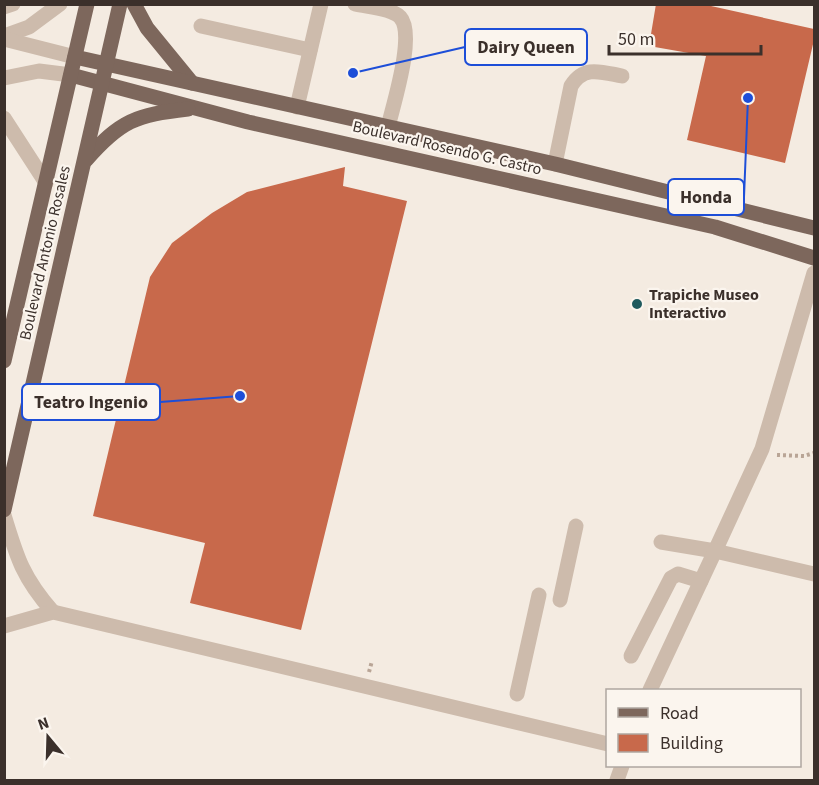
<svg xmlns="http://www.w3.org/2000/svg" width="819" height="785" font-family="'Source Sans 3',sans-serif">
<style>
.building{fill:#c8694b}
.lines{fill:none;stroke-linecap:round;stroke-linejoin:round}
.path{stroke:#b9a596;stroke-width:4;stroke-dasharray:3 3;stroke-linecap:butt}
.minor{stroke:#cdbbac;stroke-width:15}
.major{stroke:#7d675c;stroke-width:15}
.poi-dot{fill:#1f5a5e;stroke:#fbf5ee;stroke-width:2}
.labels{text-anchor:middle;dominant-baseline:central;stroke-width:4.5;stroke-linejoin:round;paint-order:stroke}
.street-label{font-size:16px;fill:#3b302b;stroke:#fbf5ee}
.poi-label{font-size:16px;font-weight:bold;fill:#3b302b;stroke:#fbf5ee;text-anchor:start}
.leader{fill:none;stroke:#1d4ed8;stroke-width:2}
.callout-dot{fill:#1d4ed8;stroke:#fbf5ee;stroke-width:2}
.callout{fill:#fbf5ee;stroke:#1d4ed8;stroke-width:2}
.callout-label{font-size:18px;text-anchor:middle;font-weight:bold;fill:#3b302b}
</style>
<rect width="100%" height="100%" fill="#f4ebe1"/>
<g class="building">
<path d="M 656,4 L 702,4 L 814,29 L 814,40 L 785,163 L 687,140 L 706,56 L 649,46 Z"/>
<path d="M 345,167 L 343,186 L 407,201 L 301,630 L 190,603 L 205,543 L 93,516 L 150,277 L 172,243 L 212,213 L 247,192 Z"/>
</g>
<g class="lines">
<g class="path">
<path d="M 777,455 L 804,456 L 814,453"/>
<path d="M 369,672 L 372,661"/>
</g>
<g class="minor">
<path d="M 355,4 C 368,7 391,8 400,17 C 416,34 393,105 388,127"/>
<path d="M 4,7 L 13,4"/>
<path d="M 201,26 L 310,50"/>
<path d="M 4,36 L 29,27 L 60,4"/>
<path d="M 4,39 L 75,57"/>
<path d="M 4,78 L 39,71 L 71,75"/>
<path d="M 297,107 L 321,4"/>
<path d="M 4,118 L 46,183"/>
<path d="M 555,164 L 571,86 C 584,65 601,72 622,76"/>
<path d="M 4,515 C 17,558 23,578 53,612"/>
<path d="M 661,542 L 715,551 L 762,449 L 814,273"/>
<path d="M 560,600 L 576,526"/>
<path d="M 4,626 L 53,612 L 608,744"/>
<path d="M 631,656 L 671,578 L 678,574 L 701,581"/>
<path d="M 650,690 L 715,551 L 814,574"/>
<path d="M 517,694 L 539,595"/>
<path d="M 617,780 L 622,766"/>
</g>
<g class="major">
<path d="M 134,4 L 147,28 L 192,83"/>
<path d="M 75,57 L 555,164 L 814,228"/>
<path d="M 71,75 L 248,122 L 715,227 L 814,258"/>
<path d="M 86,160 C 121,120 136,115 188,109"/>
<path d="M 4,361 L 87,4"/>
<path d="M 4,510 L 120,4"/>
</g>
</g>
<circle class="poi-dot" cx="637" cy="304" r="6"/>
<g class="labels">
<g class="street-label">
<text transform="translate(447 148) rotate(13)">Boulevard Rosendo G. Castro</text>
<text transform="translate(45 253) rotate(-77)">Boulevard Antonio Rosales</text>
</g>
<g class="poi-label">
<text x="649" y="295">Trapiche Museo<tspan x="649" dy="18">Interactivo</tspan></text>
</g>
</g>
<path class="leader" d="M353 73L465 47M748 98L744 197M240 396L160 402"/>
<g class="callout-dot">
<circle cx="353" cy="73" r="6"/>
<circle cx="748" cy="98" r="6"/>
<circle cx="240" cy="396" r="6"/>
</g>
<g class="callout">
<rect x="465" y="29" width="122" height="36" rx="6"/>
<rect x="668" y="179" width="76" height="36" rx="6"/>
<rect x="22" y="384" width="138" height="36" rx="6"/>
</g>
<g class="callout-label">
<text x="526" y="53">Dairy Queen</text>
<text x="706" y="203">Honda</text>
<text x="91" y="408">Teatro Ingenio</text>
</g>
<rect width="819" height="785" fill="none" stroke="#3b302b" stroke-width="12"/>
<rect x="606" y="689" width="195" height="78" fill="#fbf5ee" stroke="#aea6a0" stroke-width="1.5"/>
<rect x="618" y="708" width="30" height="9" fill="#7d675c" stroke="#aea6a0" stroke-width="1.5"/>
<text x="660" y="719" font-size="18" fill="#3b302b">Road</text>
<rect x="618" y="734" width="30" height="18" fill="#c8694b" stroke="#aea6a0" stroke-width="1.5"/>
<text x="660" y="749" font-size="18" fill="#3b302b">Building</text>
<g transform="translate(48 737) rotate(341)" stroke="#fbf5ee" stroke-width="4.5" paint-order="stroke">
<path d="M0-4.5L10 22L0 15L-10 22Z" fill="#3b302b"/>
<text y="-9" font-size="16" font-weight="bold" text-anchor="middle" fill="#3b302b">N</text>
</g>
<path d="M609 45v9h152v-9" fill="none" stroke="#3b302b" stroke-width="3"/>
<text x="618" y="45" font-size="18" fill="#3b302b" stroke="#fbf5ee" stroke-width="4.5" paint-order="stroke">50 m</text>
</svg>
